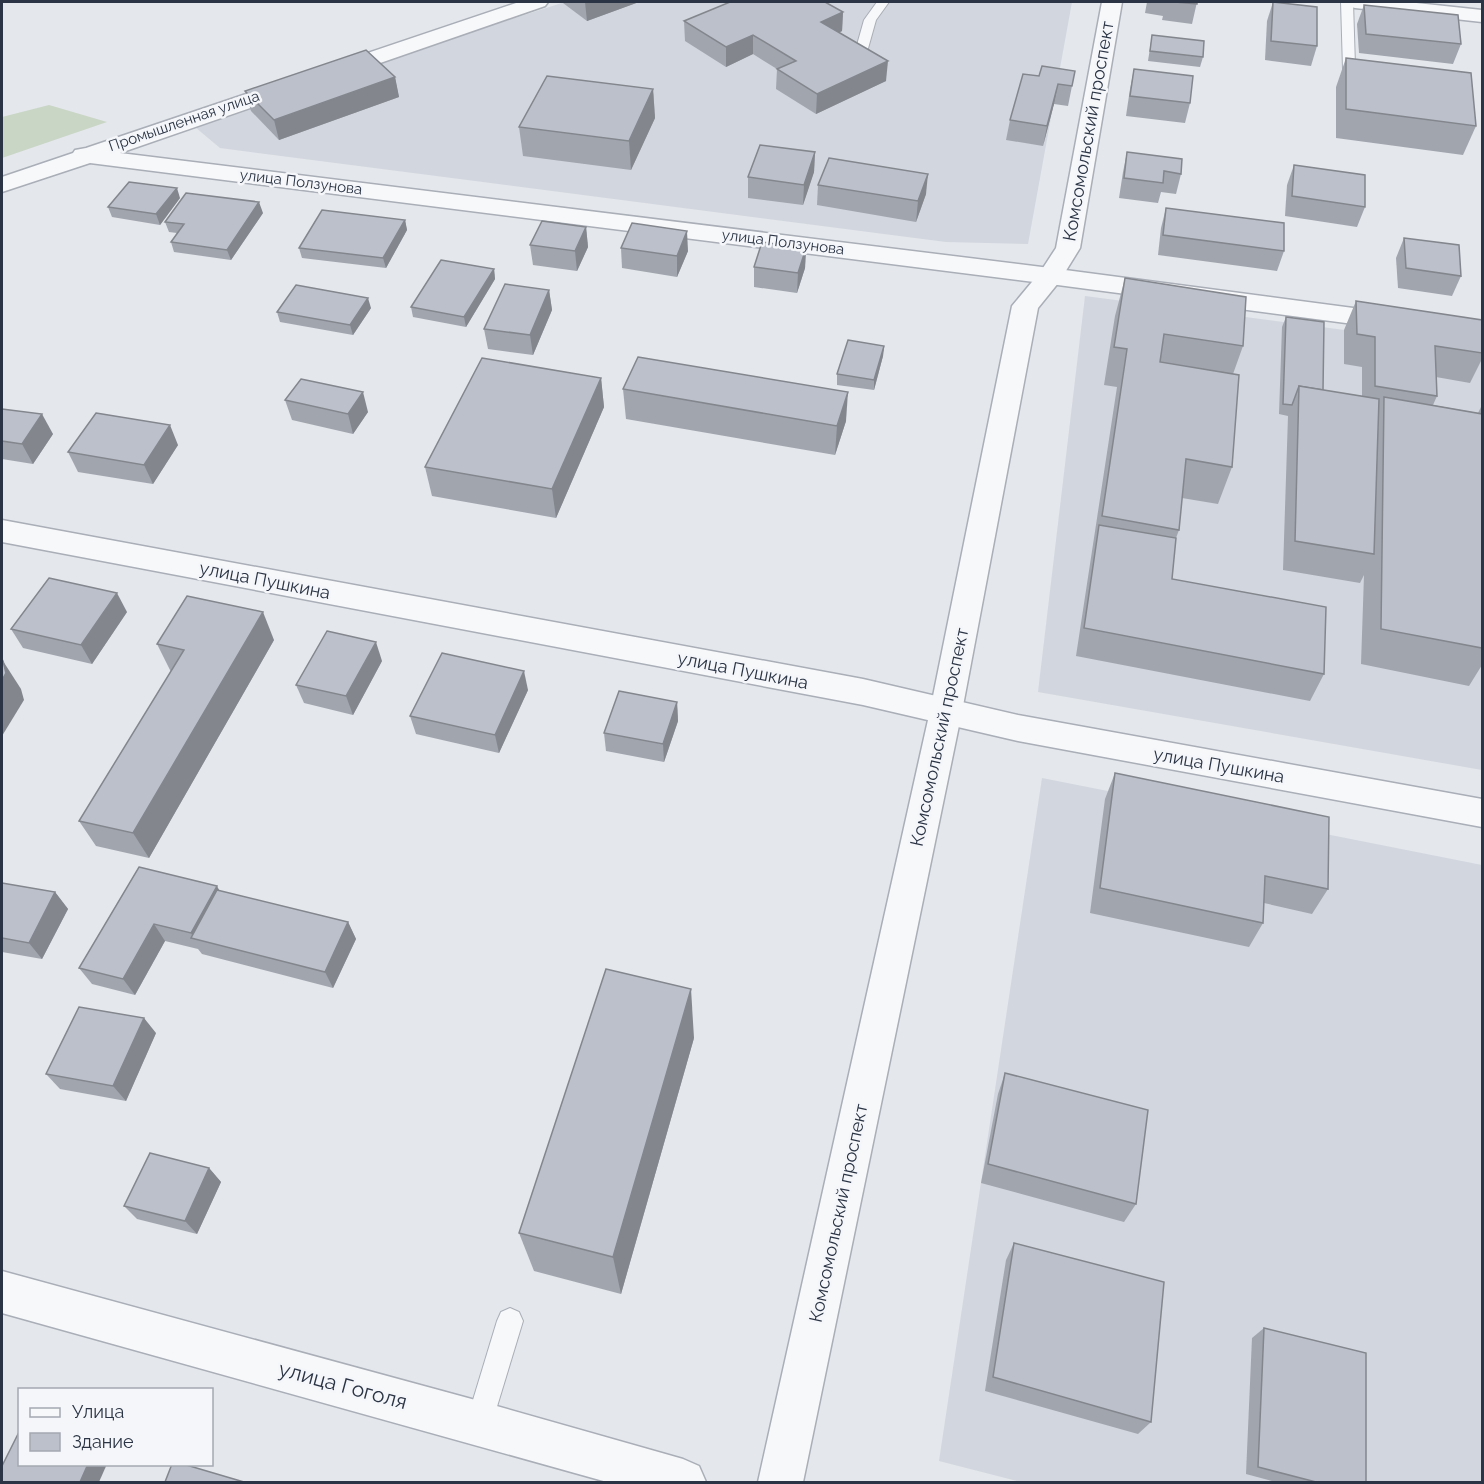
<svg xmlns="http://www.w3.org/2000/svg" width="1484" height="1484" font-family="Raleway,sans-serif">
<style>
.built{fill:#d2d6de}
.green{fill:#c9d6c5}
.lines{fill:none;stroke-linecap:round;stroke-linejoin:round}
.service-casing{stroke:#a9aeb7;stroke-width:2}
.minor-casing{stroke:#a9aeb7;stroke-width:3}
.tertiary-casing{stroke:#a9aeb7;stroke-width:3}
.service{fill:#f7f8fa;fill-rule:evenodd}
.minor{fill:#f7f8fa;fill-rule:evenodd}
.tertiary{fill:#f7f8fa;fill-rule:evenodd}
.wall{fill:#a1a5ae}
.shaded-wall{fill:#83868d}
.building{fill:#bbc0ca;stroke:#83868d;stroke-width:1.5}
.labels{text-anchor:middle;dominant-baseline:central;stroke-width:5;stroke-linejoin:round;paint-order:stroke}
.far-street-label{font-size:15px;fill:#2b3445;stroke:#f4f6f9}
.street-label{font-size:18px;fill:#2b3445;stroke:#f4f6f9}
.near-street-label{font-size:21px;fill:#2b3445;stroke:#f4f6f9}
</style>
<rect width="100%" height="100%" fill="#e4e7ec"/>
<g class="built">
<path d="M 565,2 L 1072,2 L 1028,244 L 946,242 L 220,148 L 189,122 Z"/>
<path d="M 1085,296 L 1482,348 L 1482,770 L 1038,692 Z"/>
<path d="M 1042,778 L 1482,865 L 1482,1482 L 1021,1482 L 939,1461 Z"/>
</g>
<path class="green" d="M 49,105 L 107,122 L 2,158 L 2,117 Z"/>
<g class="lines">
<g class="service-casing">
<g id="service">
<path d="M 877,2 L 889,2 L 876,20 L 867,52 L 861,56 L 856,55 L 855,52 L 864,20 Z"/>
<path d="M 1341,2 L 1353,2 L 1355,66 L 1368,67 L 1369,70 L 1368,73 L 1349,73 L 1343,69 Z"/>
<path d="M 510,1308 L 519,1312 L 523,1321 L 492,1423 L 488,1432 L 479,1436 L 470,1432 L 466,1423 L 497,1321 L 501,1312 Z"/>
</g>
</g>
<g class="minor-casing">
<g id="minor">
<path d="M 519,2 L 548,2 L 545,6 L 120,153 L 1050,268 L 1482,325 L 1482,341 L 1050,284 L 90,163 L 2,192 L 2,177 L 73,153 L 75,150 L 86,148 Z"/>
<path d="M 2,520 L 863,679 L 1018,715 L 1482,799 L 1482,827 L 1018,741 L 863,705 L 2,542 Z"/>
<path d="M 2,1271 L 479,1401 L 683,1459 L 699,1466 L 706,1482 L 607,1482 L 2,1313 Z"/>
</g>
</g>
<g class="tertiary-casing">
<g id="tertiary">
<path d="M 1102,2 L 1122,2 L 1080,248 L 1059,282 L 1038,308 L 962,711 L 803,1482 L 758,1482 L 930,711 L 1012,306 L 1041,271 L 1056,248 Z"/>
<path d="M 1345,2 L 1407,2 L 1482,10 L 1482,22 L 1355,8 L 1348,6 Z"/>
</g>
</g>
<use href="#service" class="service"/>
<use href="#minor" class="minor"/>
<use href="#tertiary" class="tertiary"/>
</g>
<g class="wall">
<path d="M 563,2 L 639,2 L 587,21 L 563,3 Z"/>
<path d="M 1147,2 L 1197,2 L 1192,24 L 1162,20 L 1163,16 L 1145,13 Z"/>
<path d="M 1273,2 L 1317,46 L 1311,66 L 1265,60 L 1267,21 Z"/>
<path d="M 1364,5 L 1461,44 L 1453,64 L 1359,53 L 1357,24 Z"/>
<path d="M 843,12 L 842,31 L 839,33 L 886,81 L 816,114 L 776,89 L 777,69 L 753,54 L 726,67 L 685,41 L 684,21 Z"/>
<path d="M 1152,35 L 1203,57 L 1200,67 L 1148,61 Z"/>
<path d="M 1346,58 L 1476,126 L 1463,155 L 1336,138 L 1336,87 Z"/>
<path d="M 1134,69 L 1190,103 L 1185,123 L 1126,116 L 1130,89 Z"/>
<path d="M 1075,71 L 1068,106 L 1054,104 L 1043,146 L 1006,140 L 1010,120 L 1039,76 Z"/>
<path d="M 395,77 L 399,97 L 279,140 L 251,111 L 245,91 Z"/>
<path d="M 653,89 L 655,118 L 631,170 L 523,156 L 519,127 Z"/>
<path d="M 815,152 L 814,172 L 803,205 L 748,198 L 748,177 Z"/>
<path d="M 1127,152 L 1181,174 L 1176,194 L 1161,192 L 1158,203 L 1119,198 L 1123,172 Z"/>
<path d="M 1294,165 L 1365,207 L 1357,227 L 1285,216 L 1287,185 Z"/>
<path d="M 818,185 L 926,194 L 916,222 L 817,205 Z"/>
<path d="M 180,198 L 160,225 L 112,217 L 108,207 Z"/>
<path d="M 1166,208 L 1284,251 L 1277,271 L 1158,255 L 1161,228 Z"/>
<path d="M 263,213 L 231,260 L 174,252 L 171,242 L 177,233 L 169,232 L 165,222 Z"/>
<path d="M 405,220 L 407,230 L 386,268 L 302,258 L 299,248 Z"/>
<path d="M 586,227 L 588,247 L 577,271 L 533,265 L 530,245 Z"/>
<path d="M 1404,238 L 1461,276 L 1452,296 L 1398,288 L 1396,258 Z"/>
<path d="M 621,248 L 688,251 L 677,277 L 622,268 Z"/>
<path d="M 806,248 L 805,268 L 797,293 L 754,287 L 754,267 Z"/>
<path d="M 494,269 L 495,279 L 466,327 L 413,317 L 411,307 Z"/>
<path d="M 1125,278 L 1243,346 L 1233,374 L 1232,467 L 1218,504 L 1182,498 L 1179,530 L 1176,538 L 1172,579 L 1324,674 L 1310,701 L 1076,656 L 1117,387 L 1104,385 L 1115,316 Z"/>
<path d="M 549,290 L 552,310 L 533,355 L 488,349 L 484,329 Z"/>
<path d="M 1356,301 L 1482,320 L 1482,359 L 1470,383 L 1436,377 L 1437,396 L 1433,405 L 1478,413 L 1482,405 L 1482,665 L 1469,686 L 1361,664 L 1364,575 L 1360,583 L 1283,570 L 1288,416 L 1279,414 L 1282,327 L 1286,317 L 1323,390 L 1362,396 L 1362,367 L 1344,364 L 1344,330 Z"/>
<path d="M 371,308 L 353,335 L 280,322 L 277,312 Z"/>
<path d="M 884,346 L 883,356 L 874,390 L 837,385 L 837,374 Z"/>
<path d="M 601,378 L 604,407 L 556,518 L 432,496 L 425,467 Z"/>
<path d="M 623,389 L 846,421 L 835,455 L 626,419 Z"/>
<path d="M 285,400 L 368,412 L 353,434 L 292,420 Z"/>
<path d="M 2,409 L 53,434 L 33,464 L 2,459 Z"/>
<path d="M 178,445 L 153,484 L 78,472 L 68,452 Z"/>
<path d="M 127,612 L 92,664 L 23,648 L 11,629 Z"/>
<path d="M 274,640 L 149,858 L 96,846 L 79,821 L 171,672 L 157,644 Z"/>
<path d="M 382,661 L 353,715 L 304,703 L 296,685 Z"/>
<path d="M 528,690 L 499,753 L 416,734 L 410,716 Z"/>
<path d="M 677,702 L 678,721 L 664,762 L 606,751 L 604,733 Z"/>
<path d="M 1115,773 L 1328,889 L 1312,914 L 1264,903 L 1263,923 L 1249,947 L 1090,913 L 1105,799 Z"/>
<path d="M 139,867 L 219,891 L 348,922 L 356,939 L 333,988 L 202,954 L 198,949 L 165,941 L 135,995 L 92,984 L 79,968 Z"/>
<path d="M 2,883 L 55,892 L 68,909 L 42,959 L 2,952 Z"/>
<path d="M 156,1033 L 126,1101 L 60,1089 L 46,1074 Z"/>
<path d="M 694,1038 L 621,1294 L 534,1271 L 519,1233 Z"/>
<path d="M 1005,1073 L 1136,1204 L 1124,1222 L 981,1183 L 998,1094 Z"/>
<path d="M 209,1168 L 221,1182 L 197,1234 L 137,1219 L 124,1206 Z"/>
<path d="M 1014,1243 L 1151,1422 L 1138,1434 L 985,1391 L 1006,1260 Z"/>
<path d="M 1264,1328 L 1366,1482 L 1276,1482 L 1246,1474 L 1252,1338 Z"/>
</g>
<g class="shaded-wall">
<path d="M 585,2 L 639,2 L 587,21 Z"/>
<path d="M 843,12 L 842,31 L 820,41 L 821,22 Z"/>
<path d="M 753,35 L 753,54 L 726,67 L 726,47 Z"/>
<path d="M 888,61 L 886,81 L 816,114 L 817,94 Z"/>
<path d="M 395,77 L 399,97 L 279,140 L 274,120 Z"/>
<path d="M 1058,84 L 1054,104 L 1043,146 L 1047,126 Z"/>
<path d="M 653,89 L 655,118 L 631,170 L 629,141 Z"/>
<path d="M 815,152 L 814,172 L 803,205 L 804,185 Z"/>
<path d="M 928,174 L 926,194 L 916,222 L 918,201 Z"/>
<path d="M 177,188 L 180,198 L 160,225 L 156,214 Z"/>
<path d="M 259,202 L 263,213 L 231,260 L 227,250 Z"/>
<path d="M 405,220 L 407,230 L 386,268 L 383,258 Z"/>
<path d="M 586,227 L 588,247 L 577,271 L 575,251 Z"/>
<path d="M 687,231 L 688,251 L 677,277 L 677,256 Z"/>
<path d="M 806,248 L 805,268 L 797,293 L 798,273 Z"/>
<path d="M 494,269 L 495,279 L 466,327 L 464,317 Z"/>
<path d="M 549,290 L 552,310 L 533,355 L 530,335 Z"/>
<path d="M 368,298 L 371,308 L 353,335 L 350,325 Z"/>
<path d="M 884,346 L 883,356 L 874,390 L 874,380 Z"/>
<path d="M 601,378 L 604,407 L 556,518 L 552,489 Z"/>
<path d="M 363,392 L 368,412 L 353,434 L 348,414 Z"/>
<path d="M 848,392 L 846,421 L 835,455 L 837,426 Z"/>
<path d="M 42,414 L 53,434 L 33,464 L 22,444 Z"/>
<path d="M 170,425 L 178,445 L 153,484 L 144,465 Z"/>
<path d="M 117,593 L 127,612 L 92,664 L 81,645 Z"/>
<path d="M 263,612 L 274,640 L 149,858 L 133,833 Z"/>
<path d="M 376,642 L 382,661 L 353,715 L 346,696 Z"/>
<path d="M 3,661 L 21,689 L 24,700 L 2,736 L 2,680 Z"/>
<path d="M 524,671 L 528,690 L 499,753 L 495,735 Z"/>
<path d="M 677,702 L 678,721 L 664,762 L 663,744 Z"/>
<path d="M 217,886 L 226,903 L 194,939 L 191,933 Z"/>
<path d="M 55,892 L 68,909 L 42,959 L 29,943 Z"/>
<path d="M 348,922 L 356,939 L 333,988 L 325,972 Z"/>
<path d="M 154,924 L 165,941 L 135,995 L 123,979 Z"/>
<path d="M 691,989 L 694,1038 L 621,1294 L 613,1257 Z"/>
<path d="M 144,1018 L 156,1033 L 126,1101 L 113,1086 Z"/>
<path d="M 209,1168 L 221,1182 L 197,1234 L 185,1221 Z"/>
<path d="M 88,1464 L 107,1464 L 99,1482 L 80,1482 Z"/>
</g>
<g class="building">
<path d="M 730,2 L 825,2 L 843,12 L 821,22 L 888,61 L 817,94 L 777,69 L 796,61 L 753,35 L 726,47 L 684,21 Z"/>
<path d="M 1175,2 L 1197,2 L 1197,4 Z"/>
<path d="M 1273,2 L 1317,7 L 1317,46 L 1271,41 Z"/>
<path d="M 1364,5 L 1458,15 L 1461,44 L 1366,34 Z"/>
<path d="M 1152,35 L 1204,41 L 1203,57 L 1150,51 Z"/>
<path d="M 366,50 L 395,77 L 274,120 L 245,91 Z"/>
<path d="M 1346,58 L 1471,73 L 1476,126 L 1346,109 Z"/>
<path d="M 1042,66 L 1075,71 L 1072,86 L 1058,84 L 1047,126 L 1010,120 L 1023,74 L 1039,76 Z"/>
<path d="M 1134,69 L 1193,76 L 1190,103 L 1130,96 Z"/>
<path d="M 547,76 L 653,89 L 629,141 L 519,127 Z"/>
<path d="M 760,145 L 815,152 L 804,185 L 748,177 Z"/>
<path d="M 1127,152 L 1182,159 L 1181,174 L 1164,171 L 1163,183 L 1124,178 Z"/>
<path d="M 829,158 L 928,174 L 918,201 L 818,185 Z"/>
<path d="M 1294,165 L 1365,175 L 1365,207 L 1292,196 Z"/>
<path d="M 129,182 L 177,188 L 156,214 L 108,207 Z"/>
<path d="M 186,193 L 259,202 L 227,250 L 171,242 L 184,224 L 165,222 Z"/>
<path d="M 1166,208 L 1284,223 L 1284,251 L 1163,235 Z"/>
<path d="M 322,210 L 405,220 L 383,258 L 299,248 Z"/>
<path d="M 542,221 L 586,227 L 575,251 L 530,245 Z"/>
<path d="M 632,223 L 687,231 L 677,256 L 621,248 Z"/>
<path d="M 1404,238 L 1459,245 L 1461,276 L 1406,268 Z"/>
<path d="M 762,242 L 806,248 L 798,273 L 754,267 Z"/>
<path d="M 441,260 L 494,269 L 464,317 L 411,307 Z"/>
<path d="M 1125,278 L 1246,297 L 1243,346 L 1164,334 L 1160,362 L 1239,375 L 1232,467 L 1186,459 L 1179,530 L 1102,516 L 1127,349 L 1114,347 Z"/>
<path d="M 505,284 L 549,290 L 530,335 L 484,329 Z"/>
<path d="M 296,285 L 368,298 L 350,325 L 277,312 Z"/>
<path d="M 1356,301 L 1482,320 L 1482,353 L 1435,346 L 1437,396 L 1375,386 L 1375,337 L 1357,334 Z"/>
<path d="M 1286,317 L 1324,322 L 1323,390 L 1299,386 L 1292,405 L 1283,404 Z"/>
<path d="M 848,340 L 884,346 L 874,380 L 837,374 Z"/>
<path d="M 638,357 L 848,392 L 837,426 L 623,389 Z"/>
<path d="M 482,358 L 601,378 L 552,489 L 425,467 Z"/>
<path d="M 301,379 L 363,392 L 348,414 L 285,400 Z"/>
<path d="M 1299,386 L 1379,399 L 1374,554 L 1295,541 Z"/>
<path d="M 1384,397 L 1482,414 L 1482,648 L 1381,629 Z"/>
<path d="M 2,409 L 42,414 L 22,444 L 2,441 Z"/>
<path d="M 96,413 L 170,425 L 144,465 L 68,452 Z"/>
<path d="M 1099,525 L 1176,538 L 1172,579 L 1326,607 L 1324,674 L 1084,628 Z"/>
<path d="M 49,578 L 117,593 L 81,645 L 11,629 Z"/>
<path d="M 187,596 L 263,612 L 133,833 L 79,821 L 184,650 L 157,644 Z"/>
<path d="M 327,631 L 376,642 L 346,696 L 296,685 Z"/>
<path d="M 442,653 L 524,671 L 495,735 L 410,716 Z"/>
<path d="M 2,659 L 3,661 L 6,673 L 2,680 Z"/>
<path d="M 619,691 L 677,702 L 663,744 L 604,733 Z"/>
<path d="M 1115,773 L 1329,817 L 1328,889 L 1265,876 L 1263,923 L 1100,888 Z"/>
<path d="M 139,867 L 217,886 L 191,933 L 154,924 L 123,979 L 79,968 Z"/>
<path d="M 2,883 L 55,892 L 29,943 L 2,938 Z"/>
<path d="M 217,890 L 348,922 L 325,972 L 191,938 Z"/>
<path d="M 606,969 L 691,989 L 613,1257 L 519,1233 Z"/>
<path d="M 79,1007 L 144,1018 L 113,1086 L 46,1074 Z"/>
<path d="M 1005,1073 L 1148,1110 L 1136,1204 L 988,1164 Z"/>
<path d="M 150,1153 L 209,1168 L 185,1221 L 124,1206 Z"/>
<path d="M 1014,1243 L 1164,1282 L 1151,1422 L 993,1377 Z"/>
<path d="M 1264,1328 L 1366,1353 L 1366,1482 L 1316,1482 L 1258,1467 Z"/>
<path d="M 20,1430 L 20,1464 L 88,1464 L 80,1482 L 2,1482 L 2,1466 Z"/>
<path d="M 172,1464 L 183,1464 L 244,1482 L 165,1482 Z"/>
</g>
<g class="labels">
<g class="far-street-label">
<text transform="translate(184 121) rotate(-19)">Промышленная улица</text>
<text transform="translate(301 182) rotate(7)">улица Ползунова</text>
<text transform="translate(783 242) rotate(7)">улица Ползунова</text>
</g>
<g class="street-label">
<text transform="translate(1088 131) rotate(-80)">Комсомольский проспект</text>
<text transform="translate(265 580) rotate(11)">улица Пушкина</text>
<text transform="translate(743 670) rotate(11)">улица Пушкина</text>
<text transform="translate(939 737) rotate(-78)">Комсомольский проспект</text>
<text transform="translate(1219 765) rotate(10)">улица Пушкина</text>
<text transform="translate(838 1213) rotate(-78)">Комсомольский проспект</text>
</g>
<g class="near-street-label">
<text transform="translate(343 1385) rotate(15)">улица Гоголя</text>
</g>
</g>
<rect width="1484" height="1484" fill="none" stroke="#2b3445" stroke-width="6"/>
<rect x="18" y="1388" width="195" height="78" fill="#f4f6f9" stroke="#a4a8b1" stroke-width="1.5"/>
<rect x="30" y="1408" width="30" height="9" fill="#f7f8fa" stroke="#a4a8b1" stroke-width="1.5"/>
<text x="72" y="1418" font-size="18" fill="#2b3445">Улица</text>
<rect x="30" y="1433" width="30" height="18" fill="#bbc0ca" stroke="#a4a8b1" stroke-width="1.5"/>
<text x="72" y="1448" font-size="18" fill="#2b3445">Здание</text>
</svg>
